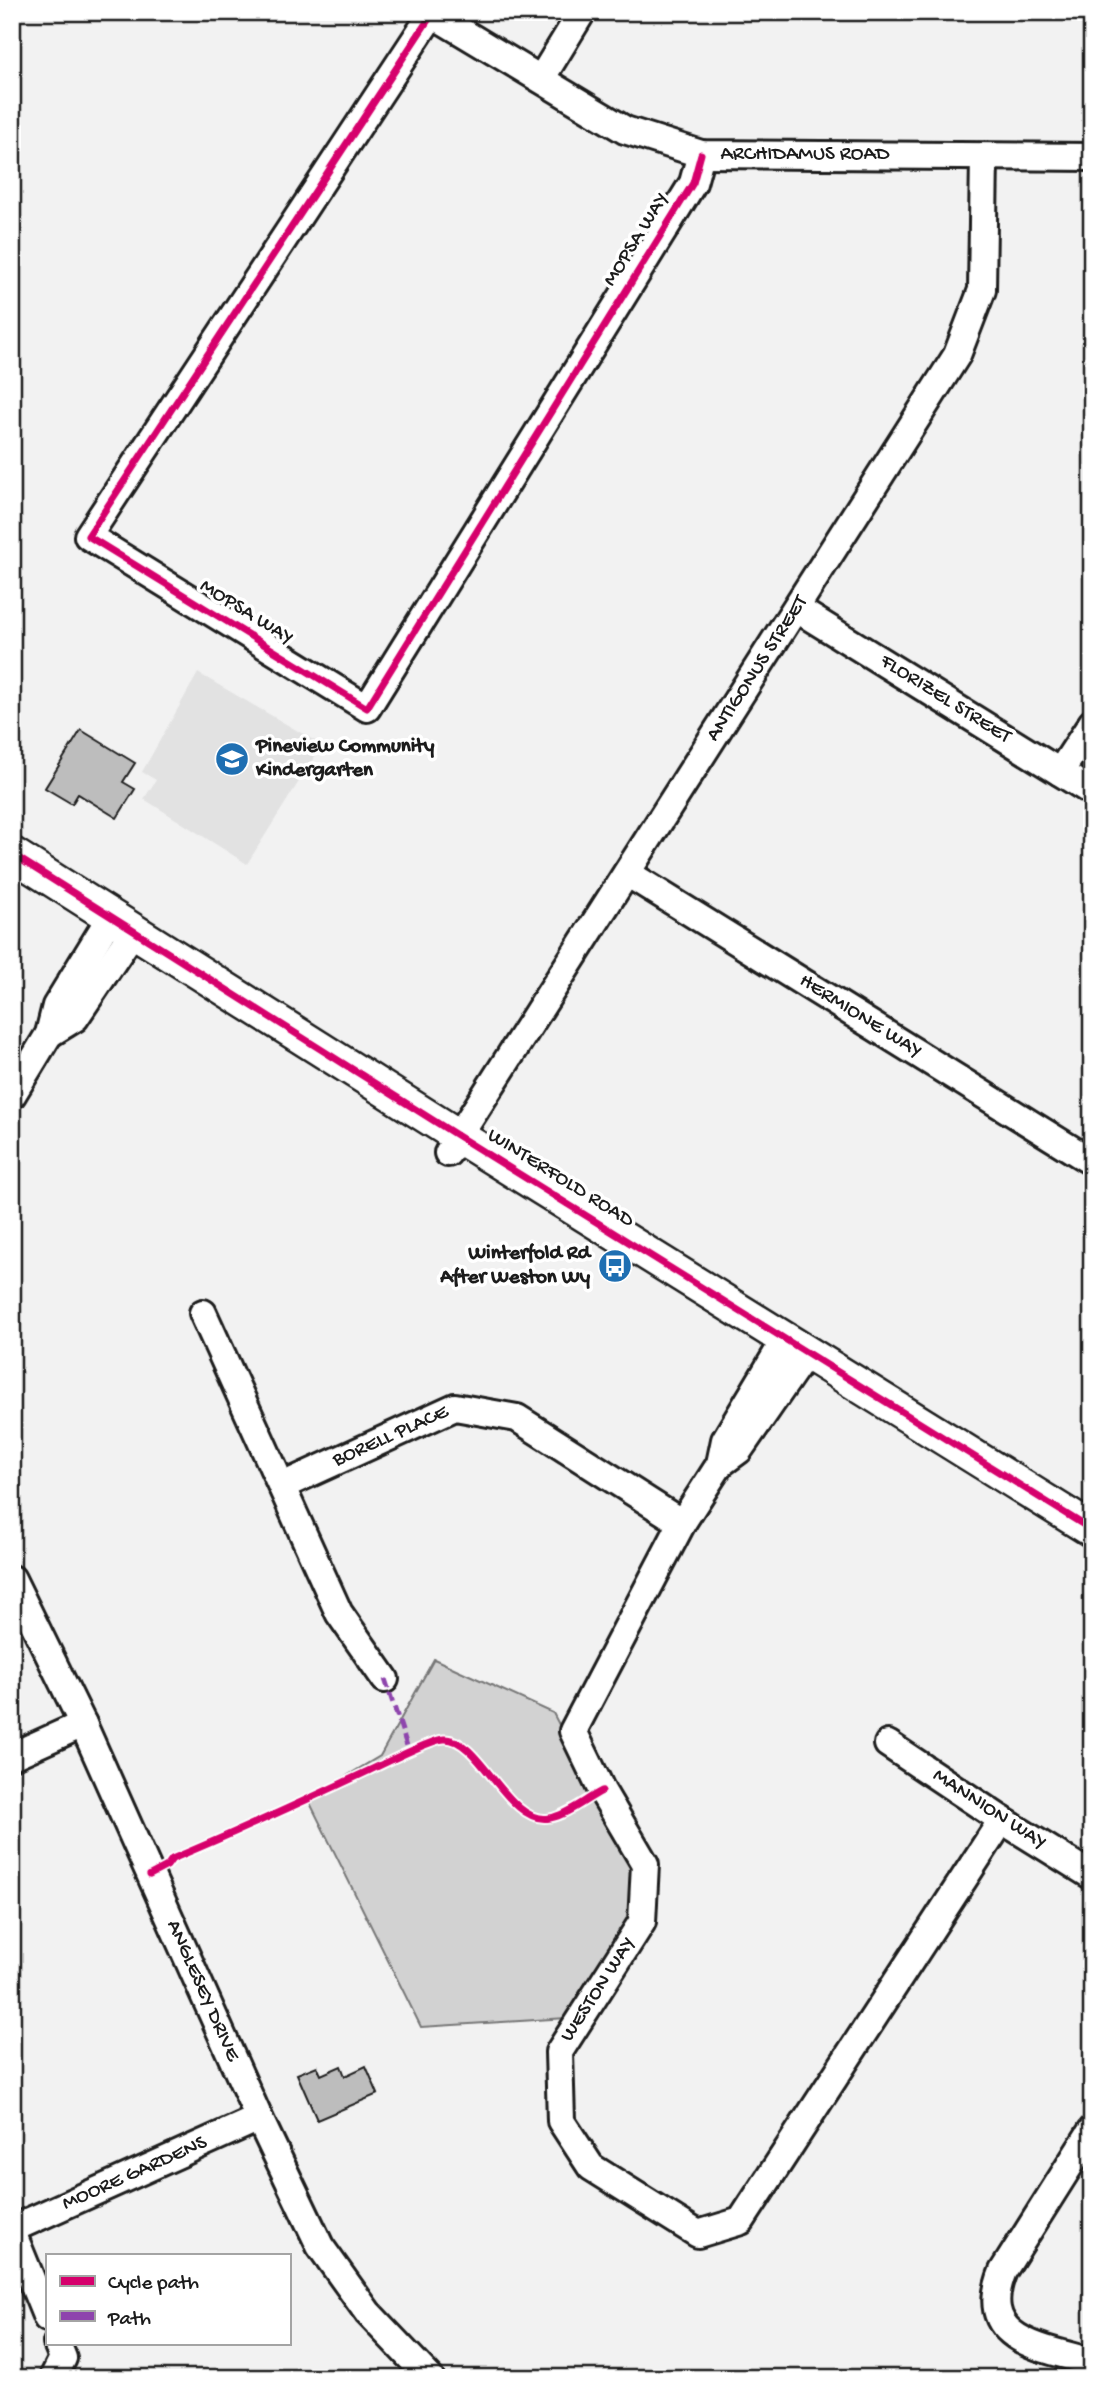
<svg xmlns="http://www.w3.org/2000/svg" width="1104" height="2390" font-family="'Gochi Hand',sans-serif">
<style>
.built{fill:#e2e2e2}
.green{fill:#d2d2d2;stroke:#777;stroke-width:2}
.building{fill:#bdbdbd;stroke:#1c1c1c;stroke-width:2}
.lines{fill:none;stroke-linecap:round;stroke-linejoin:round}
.minor-casing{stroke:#1c1c1c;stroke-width:32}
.major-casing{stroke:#1c1c1c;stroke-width:38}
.minor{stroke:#fff;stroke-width:26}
.major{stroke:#fff;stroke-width:33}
.quiet{stroke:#8e44ad;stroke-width:5;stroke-dasharray:10 5;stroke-linecap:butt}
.cycleway-casing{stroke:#fff;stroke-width:11}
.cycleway{stroke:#d6006c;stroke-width:7}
.labels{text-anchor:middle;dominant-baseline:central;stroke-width:7;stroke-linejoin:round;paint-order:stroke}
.street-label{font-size:21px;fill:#1c1c1c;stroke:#fff}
.poi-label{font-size:21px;font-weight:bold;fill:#1c1c1c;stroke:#fff;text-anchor:start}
</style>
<rect width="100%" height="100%" fill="#f2f2f2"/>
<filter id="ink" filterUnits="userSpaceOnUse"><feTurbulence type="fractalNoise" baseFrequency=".0143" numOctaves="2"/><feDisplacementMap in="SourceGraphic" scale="14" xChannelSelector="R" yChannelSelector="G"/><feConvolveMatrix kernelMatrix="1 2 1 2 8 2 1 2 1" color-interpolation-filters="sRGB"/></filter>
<g filter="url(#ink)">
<path class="built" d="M 198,673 L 322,745 L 247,864 L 144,799 L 156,780 L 142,772 Z"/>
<path class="green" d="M 434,1659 L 553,1713 L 632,1866 L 631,1916 L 567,2018 L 421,2027 L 308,1799 L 380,1756 Z"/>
<g class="building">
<path d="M 81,730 L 135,763 L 123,782 L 135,789 L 117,818 L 78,794 L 72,804 L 45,788 Z"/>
<path d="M 317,2066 L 321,2075 L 341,2066 L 345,2076 L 366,2066 L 378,2094 L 317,2120 L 297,2074 Z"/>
</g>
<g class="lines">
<g class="minor-casing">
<g id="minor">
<path d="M 429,12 L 625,130 L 701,154 L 1092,157"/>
<path d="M 432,14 L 88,536 L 367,708 L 693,183 L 701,154"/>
<path d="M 541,79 L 582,12"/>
<path d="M 797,609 L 1092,792"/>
<path d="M 1060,772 L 1092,723"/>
<path d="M 627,873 L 1092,1162"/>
<path d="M 49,1034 L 75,1018 L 134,930"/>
<path d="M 12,1095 L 49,1034 L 56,1006 L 111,916"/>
<path d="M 448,1153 L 957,355 L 982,290 L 984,157"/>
<path d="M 203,1313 L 339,1613 L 385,1679"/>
<path d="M 806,1353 L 739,1450 L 720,1464 L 682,1523 L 573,1731 L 602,1791 L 645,1864 L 642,1922 L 559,2052 L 561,2121 L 591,2167 L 698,2234 L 741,2221 L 1002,1820"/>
<path d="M 720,1464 L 725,1440 L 785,1340"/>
<path d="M 282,1486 L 455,1407 L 517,1418 L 682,1523"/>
<path d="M 12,1579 L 83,1724 L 259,2118 L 320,2246 L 368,2313 L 430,2378"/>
<path d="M 888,1744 L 1002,1820 L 1092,1876"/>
<path d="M 12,1756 L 83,1724"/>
<path d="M 1092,2130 L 1003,2271 C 975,2341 1041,2347 1092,2362"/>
<path d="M 12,2229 L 259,2118"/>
<path d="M 12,2232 L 47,2318"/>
<path d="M 53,2378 L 63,2358 L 57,2343"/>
</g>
</g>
<g class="major-casing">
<path id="major" d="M 12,854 L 458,1136 L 1092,1530"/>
</g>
<use href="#minor" class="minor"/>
<use href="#major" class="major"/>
<path class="quiet" d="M 385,1679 L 409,1752"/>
<g class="cycleway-casing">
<g id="cycleway">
<path d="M 432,14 L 88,536 L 367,708 L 693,183 L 701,154"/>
<path d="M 12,854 L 458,1136 L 1092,1530"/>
<path d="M 150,1875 L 167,1866 L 172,1859 C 237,1832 302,1802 366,1772 C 382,1765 429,1740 444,1739 C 479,1736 509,1827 550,1818 C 567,1815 586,1799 602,1791"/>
</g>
</g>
<use href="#cycleway" class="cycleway"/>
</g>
</g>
<defs>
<g id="school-disc" transform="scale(1.75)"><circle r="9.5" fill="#1f6fb2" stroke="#fff"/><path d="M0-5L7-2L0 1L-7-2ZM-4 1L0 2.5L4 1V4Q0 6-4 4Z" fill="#fff"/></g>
<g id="bus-disc" transform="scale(1.75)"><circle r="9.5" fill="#1f6fb2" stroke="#fff"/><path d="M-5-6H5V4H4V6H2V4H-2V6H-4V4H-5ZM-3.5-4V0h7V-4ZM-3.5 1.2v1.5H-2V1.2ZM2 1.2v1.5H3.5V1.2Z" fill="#fff"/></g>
</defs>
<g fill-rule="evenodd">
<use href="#school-disc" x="232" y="759"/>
<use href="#bus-disc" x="615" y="1266"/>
</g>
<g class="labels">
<g class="street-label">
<text x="805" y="155">ARCHIDAMUS ROAD</text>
<text transform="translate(637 240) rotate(-58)">MOPSA WAY</text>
<text transform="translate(246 613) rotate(32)">MOPSA WAY</text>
<text transform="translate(758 669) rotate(-57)">ANTIGONUS STREET</text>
<text transform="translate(945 700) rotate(32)">FLORIZEL STREET</text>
<text transform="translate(860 1017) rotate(32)">HERMIONE WAY</text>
<text transform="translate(560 1179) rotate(32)">WINTERFOLD ROAD</text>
<text transform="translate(391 1437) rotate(-24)">BORELL PLACE</text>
<text transform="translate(989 1810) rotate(33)">MANNION WAY</text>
<text transform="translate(599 1990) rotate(-57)">WESTON WAY</text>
<text transform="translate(202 1991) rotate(66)">ANGLESEY DRIVE</text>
<text transform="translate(135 2174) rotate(-24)">MOORE GARDENS</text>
</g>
<g class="poi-label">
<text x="256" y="747">Pineview Community<tspan x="256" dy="24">Kindergarten</tspan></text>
<text x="590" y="1254" text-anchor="end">Winterfold Rd<tspan x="590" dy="24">After Weston Wy</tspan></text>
</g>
</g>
<rect width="1104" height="2390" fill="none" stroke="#fff" stroke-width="42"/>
<rect x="21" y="21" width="1062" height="2348" fill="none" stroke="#1c1c1c" stroke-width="2.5" filter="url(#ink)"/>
<rect x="46" y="2254" width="245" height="91" fill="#ffffff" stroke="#a4a4a4" stroke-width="2"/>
<rect x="60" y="2276" width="35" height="10" fill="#d6006c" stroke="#a4a4a4" stroke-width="2"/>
<text x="108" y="2288" font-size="21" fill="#1c1c1c">Cycle path</text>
<rect x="60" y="2311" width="35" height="10" fill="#8e44ad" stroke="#a4a4a4" stroke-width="2"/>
<text x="108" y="2324" font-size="21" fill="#1c1c1c">Path</text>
</svg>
